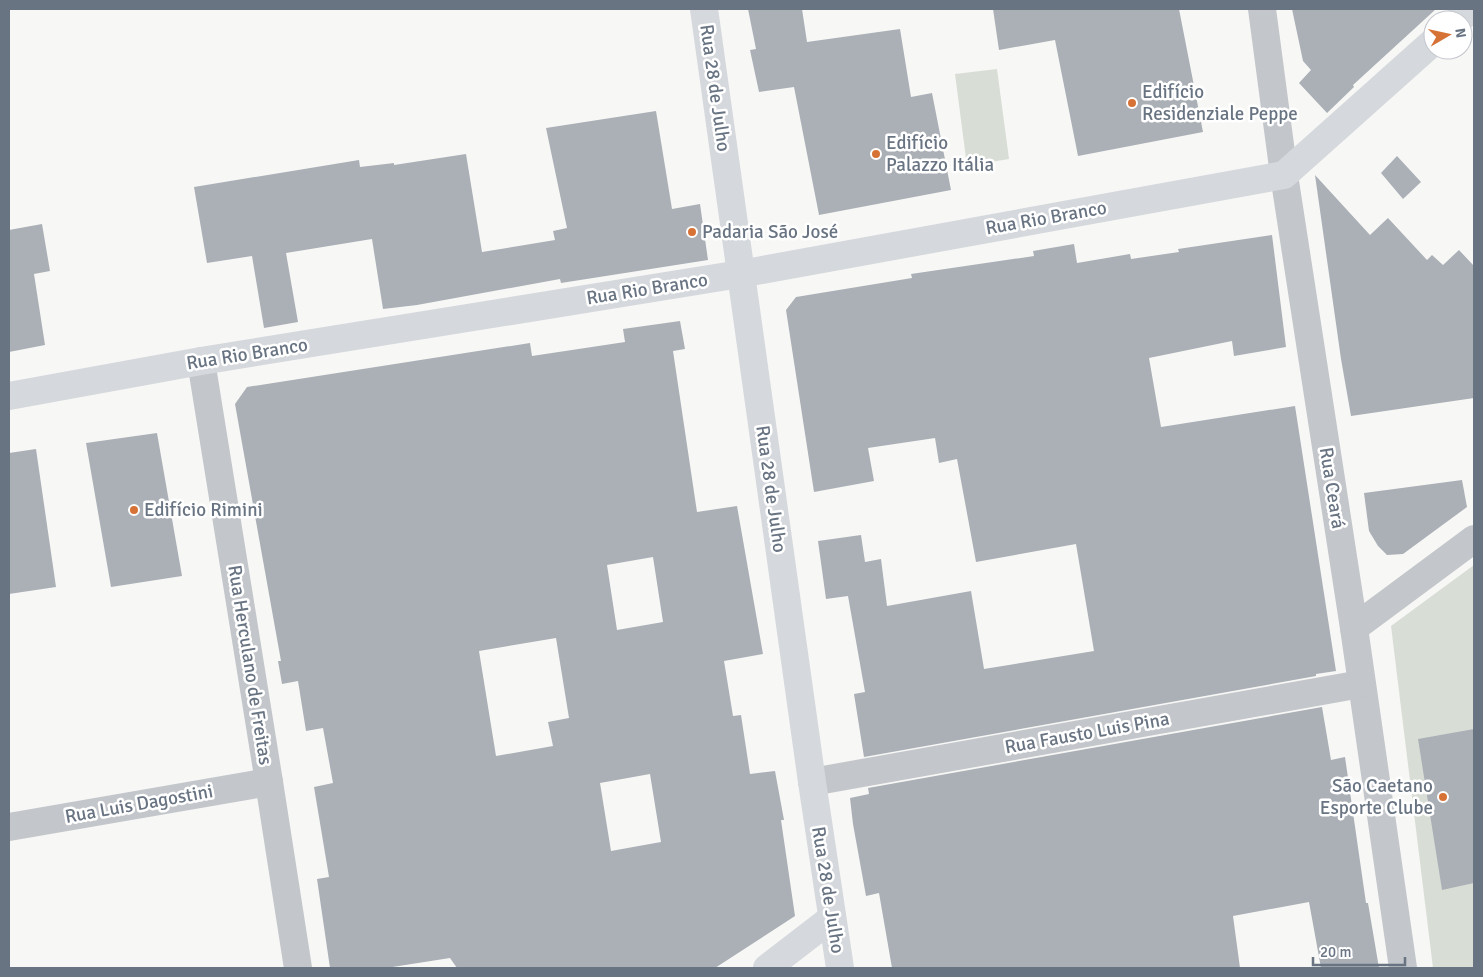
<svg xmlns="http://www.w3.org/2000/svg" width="1483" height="977" font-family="Signika,sans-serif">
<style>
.green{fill:#d8ded6}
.building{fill:#abb0b7;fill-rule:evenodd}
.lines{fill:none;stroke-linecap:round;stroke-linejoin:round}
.street{stroke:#c3c6ca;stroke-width:28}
.secondary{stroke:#d5d8dc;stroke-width:28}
.poi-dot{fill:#d67236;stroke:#fff;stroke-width:2}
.labels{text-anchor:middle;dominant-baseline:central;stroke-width:5;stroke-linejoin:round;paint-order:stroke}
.street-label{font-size:19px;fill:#697483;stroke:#fff}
.poi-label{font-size:19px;fill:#697483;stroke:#fff;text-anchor:start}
</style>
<rect width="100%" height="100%" fill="#f7f7f5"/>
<g class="green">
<path d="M 997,69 L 1009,159 L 967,166 L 955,74 Z"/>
<path d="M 1474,565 L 1474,968 L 1433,968 L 1391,626 Z"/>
</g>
<g class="building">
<path d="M 748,9 L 802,9 L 807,42 L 900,29 L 911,97 L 932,93 L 951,190 L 819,215 L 794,87 L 759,92 L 750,50 L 756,49 Z"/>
<path d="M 993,9 L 1179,9 L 1203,132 L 1078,156 L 1055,40 L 999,50 Z"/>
<path d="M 1292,9 L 1436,9 L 1353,85 L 1354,87 L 1327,113 L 1299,83 L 1311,70 L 1303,61 Z"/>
<path d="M 656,111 L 672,209 L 700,204 L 708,260 L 561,283 L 560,279 L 417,305 L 383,309 L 372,239 L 286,253 L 298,322 L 264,328 L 252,256 L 207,263 L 194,187 L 359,160 L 360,167 L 394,163 L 394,165 L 466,154 L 482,252 L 555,240 L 553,231 L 567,228 L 546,128 Z"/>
<path d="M 1397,156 L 1421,182 L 1403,199 L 1381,173 Z"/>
<path d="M 1315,175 L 1370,235 L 1388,218 L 1427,260 L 1432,255 L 1443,265 L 1459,250 L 1474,266 L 1474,398 L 1351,416 L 1341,359 Z"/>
<path d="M 42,224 L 50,271 L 34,274 L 45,345 L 9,352 L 9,230 Z"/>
<path d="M 1272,235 L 1286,347 L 1234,356 L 1232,341 L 1149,358 L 1161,427 L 1295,406 L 1336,671 L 1316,674 L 1316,676 L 864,757 L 854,694 L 865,692 L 848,596 L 826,599 L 818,541 L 861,535 L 865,562 L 881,559 L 887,606 L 971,591 L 984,669 L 1094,651 L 1076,544 L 976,562 L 957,459 L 939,463 L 935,438 L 868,448 L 874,481 L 814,492 L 786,310 L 796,297 L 912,278 L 911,274 L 1034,256 L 1033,251 L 1074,244 L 1077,263 L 1130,254 L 1131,259 L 1179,252 L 1178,249 Z"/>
<path d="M 680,321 L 685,349 L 673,351 L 697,512 L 737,506 L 763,654 L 724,661 L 733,716 L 741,715 L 750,774 L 775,771 L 784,820 L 781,820 L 795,916 L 715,968 L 457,968 L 450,958 L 386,968 L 330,968 L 317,879 L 329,877 L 314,787 L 333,783 L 323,728 L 306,731 L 298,681 L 282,684 L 278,661 L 281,661 L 235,404 L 247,387 L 530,343 L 532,356 L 625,342 L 623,329 ZM 653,557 L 663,622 L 617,630 L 607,565 ZM 556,638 L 569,718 L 548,722 L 553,746 L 496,756 L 479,651 ZM 650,774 L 661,842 L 611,851 L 600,783 Z"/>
<path d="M 157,433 L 182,576 L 111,587 L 86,443 Z"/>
<path d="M 36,449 L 56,587 L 9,594 L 9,453 Z"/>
<path d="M 1462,480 L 1467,507 L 1403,554 L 1387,555 L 1378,546 L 1369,531 L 1364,493 Z"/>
<path d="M 1322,707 L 1331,760 L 1345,757 L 1366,903 L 1368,903 L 1379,968 L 1321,968 L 1309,902 L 1233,916 L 1240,968 L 892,968 L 879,893 L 866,896 L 853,824 L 850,798 L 869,794 L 868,788 Z"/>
<path d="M 1474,729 L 1474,883 L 1442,890 L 1418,739 Z"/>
</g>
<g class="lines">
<g class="street">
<path d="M 1262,9 L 1284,175 L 1354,628 L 1403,968"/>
<path d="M 201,361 L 269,782 L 298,968"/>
<path d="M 1354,628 L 1474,539"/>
<path d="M 812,782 L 1361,684"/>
<path d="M 9,827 L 269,782"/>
</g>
<g class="secondary">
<path d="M 704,9 L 812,782 L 840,968"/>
<path d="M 1458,20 L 1471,9"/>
<path d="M 9,396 L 201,361 L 740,274 L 1284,175 L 1433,42"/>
<path d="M 767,968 L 832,918"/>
</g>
</g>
<g class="poi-dot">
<circle cx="1132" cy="103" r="5"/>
<circle cx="876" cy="154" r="5"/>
<circle cx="692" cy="232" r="5"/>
<circle cx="134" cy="510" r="5"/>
<circle cx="1443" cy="797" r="5"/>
</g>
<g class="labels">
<g class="street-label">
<text transform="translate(715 88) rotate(82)">Rua 28 de Julho</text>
<text transform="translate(1046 218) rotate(-10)">Rua Rio Branco</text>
<text transform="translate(647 289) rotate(-9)">Rua Rio Branco</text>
<text transform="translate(247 354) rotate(-9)">Rua Rio Branco</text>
<text transform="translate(1332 488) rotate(81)">Rua Ceará</text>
<text transform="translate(771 489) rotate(82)">Rua 28 de Julho</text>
<text transform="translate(250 665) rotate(81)">Rua Herculano de Freitas</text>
<text transform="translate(1087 733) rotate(-10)">Rua Fausto Luis Pina</text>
<text transform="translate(139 804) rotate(-10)">Rua Luis Dagostini</text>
<text transform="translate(828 890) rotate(81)">Rua 28 de Julho</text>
</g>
<g class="poi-label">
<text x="1142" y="92">Edifício<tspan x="1142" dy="22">Residenziale Peppe</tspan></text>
<text x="886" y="143">Edifício<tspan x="886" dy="22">Palazzo Itália</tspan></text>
<text x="702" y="232">Padaria São José</text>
<text x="144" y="510">Edifício Rimini</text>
<text x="1433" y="786" text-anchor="end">São Caetano<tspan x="1433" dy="22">Esporte Clube</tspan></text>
</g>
</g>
<rect width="1483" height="977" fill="none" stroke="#697483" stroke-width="20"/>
<g transform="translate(1448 35) rotate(81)"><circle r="24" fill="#ffffff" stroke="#c3c7cd"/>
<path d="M0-4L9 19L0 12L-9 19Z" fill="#d67236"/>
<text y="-8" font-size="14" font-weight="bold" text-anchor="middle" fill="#697483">N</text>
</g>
<path d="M1313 957v8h92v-8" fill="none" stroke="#697483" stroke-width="2.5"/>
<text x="1320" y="957" font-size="15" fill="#697483" stroke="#ffffff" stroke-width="4" paint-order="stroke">20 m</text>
</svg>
